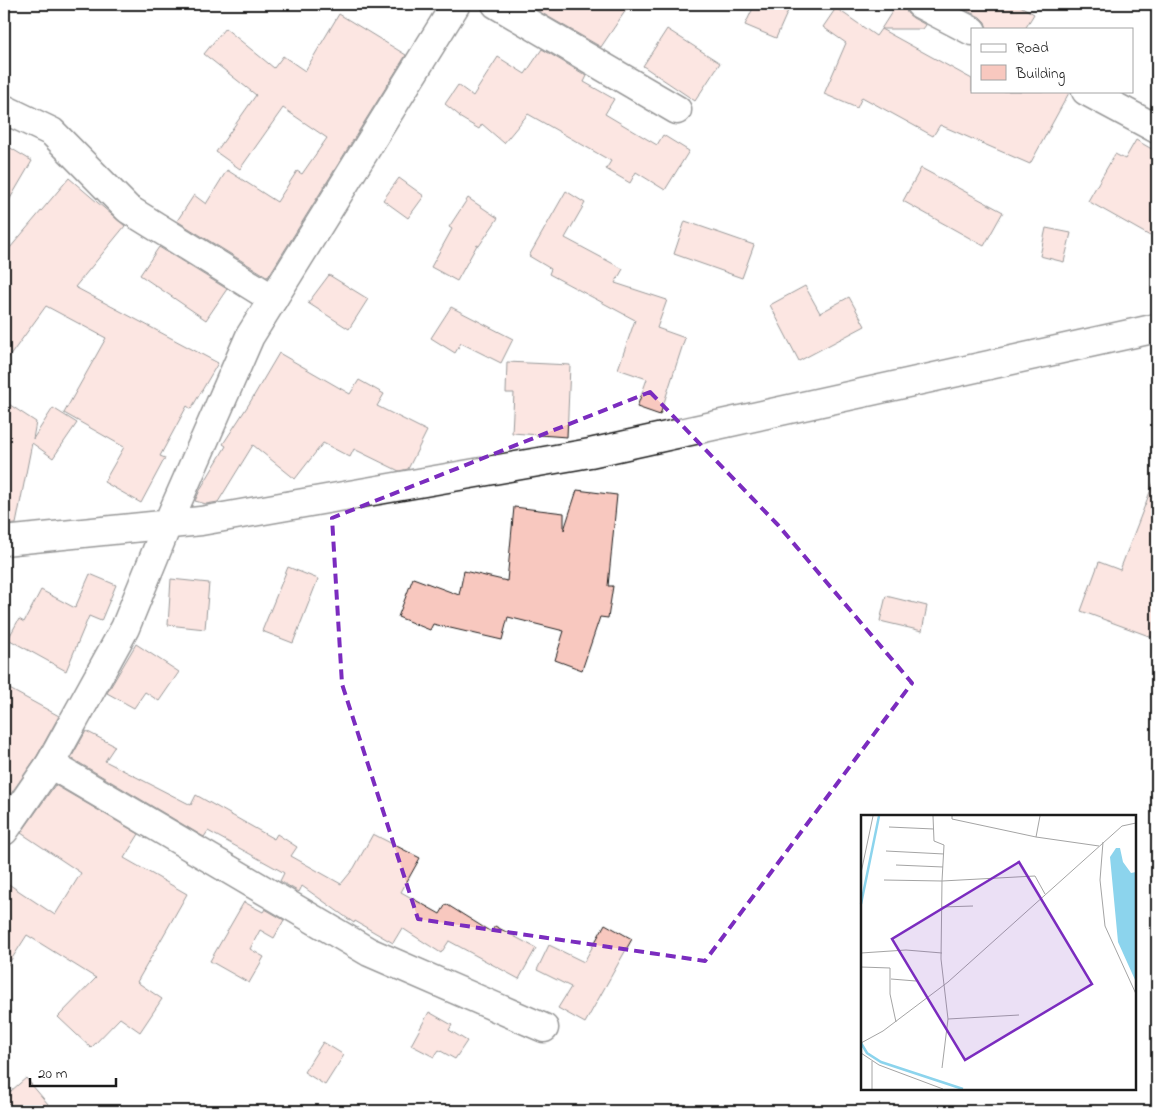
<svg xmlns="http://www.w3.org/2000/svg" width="1161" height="1115" font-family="'Indie Flower',sans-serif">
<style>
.building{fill:#f8c8bf;stroke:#1c1c1c}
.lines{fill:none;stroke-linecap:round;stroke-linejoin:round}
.minor-casing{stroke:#1c1c1c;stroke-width:31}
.major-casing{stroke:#1c1c1c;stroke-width:31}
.minor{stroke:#fff;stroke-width:28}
.major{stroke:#fff;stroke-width:28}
.marked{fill:none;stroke:#7b2cbf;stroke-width:4;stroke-dasharray:10 6;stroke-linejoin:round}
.inset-river{fill:none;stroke:#8cd4ed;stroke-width:2.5}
.inset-road{fill:none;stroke:#a4a4a4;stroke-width:1}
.view{fill:#7b2cbf;fill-opacity:0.15;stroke:#7b2cbf;stroke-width:2.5}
.inset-edge{fill:none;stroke:#1c1c1c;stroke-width:2.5}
</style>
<rect width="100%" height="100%" fill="#fff"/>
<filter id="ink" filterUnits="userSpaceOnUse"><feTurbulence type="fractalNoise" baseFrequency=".02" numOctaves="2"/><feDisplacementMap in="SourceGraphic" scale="10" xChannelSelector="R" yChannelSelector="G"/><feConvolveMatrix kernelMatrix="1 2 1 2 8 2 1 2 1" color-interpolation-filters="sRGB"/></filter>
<g filter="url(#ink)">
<g class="building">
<path d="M 526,4 L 630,4 L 601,47 Z"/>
<path d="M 755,4 L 791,4 L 776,38 L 745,25 Z"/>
<path d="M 897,4 L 905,4 L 907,13 L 913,18 L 926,25 L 923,29 L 881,29 Z"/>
<path d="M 953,4 L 1017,4 L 1034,14 L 1025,29 L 987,29 L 985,22 L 980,17 Z"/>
<path d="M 836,8 L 876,36 L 881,29 L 972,79 L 972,91 L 1070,91 L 1030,164 L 940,125 L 933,136 L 862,97 L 857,108 L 824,94 L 846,43 L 823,27 Z"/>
<path d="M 339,14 L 406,55 L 268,277 L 177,221 L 194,195 L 206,204 L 227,170 L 277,202 L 297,171 L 302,174 L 327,138 L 283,108 L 240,169 L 216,152 L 256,95 L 204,54 L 225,28 L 274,68 L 283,56 L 305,71 Z"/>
<path d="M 667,29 L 720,63 L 695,101 L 643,66 Z"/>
<path d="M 542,49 L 587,76 L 584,82 L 614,99 L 605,114 L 657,145 L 663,135 L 689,151 L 665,190 L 636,172 L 630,183 L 606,169 L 611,161 L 528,114 L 504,143 L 482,124 L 479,129 L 459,117 L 460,116 L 445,104 L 458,85 L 473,96 L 498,57 L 525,74 Z"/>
<path d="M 1136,140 L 1157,152 L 1157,223 L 1150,236 L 1088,201 L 1115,154 L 1125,159 Z"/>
<path d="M 4,144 L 32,161 L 4,209 Z"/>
<path d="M 921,168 L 1003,212 L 984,246 L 903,201 Z"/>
<path d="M 69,178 L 125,226 L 75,287 L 218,363 L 191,409 L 187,406 L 160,456 L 165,458 L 141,503 L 104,482 L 124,447 L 64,413 L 106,338 L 46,306 L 4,364 L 4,255 Z"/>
<path d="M 399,178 L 424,196 L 408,218 L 383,200 Z"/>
<path d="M 566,191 L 585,203 L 565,238 L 623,269 L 615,283 L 667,300 L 657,328 L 685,338 L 660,415 L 637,407 L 647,379 L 618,369 L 635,320 L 549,274 L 551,269 L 529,256 Z"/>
<path d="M 468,198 L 498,218 L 479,246 L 477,245 L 457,281 L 431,267 L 452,229 L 449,227 Z"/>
<path d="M 685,221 L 754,245 L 742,278 L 674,254 Z"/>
<path d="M 1046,228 L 1071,233 L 1064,262 L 1040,256 Z"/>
<path d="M 159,247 L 227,289 L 206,320 L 140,275 Z"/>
<path d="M 329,275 L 368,299 L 349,329 L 308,303 Z"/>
<path d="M 805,286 L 820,313 L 849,297 L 865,326 L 799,361 L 770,305 Z"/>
<path d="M 451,307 L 513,339 L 501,363 L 461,343 L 455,353 L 431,338 Z"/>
<path d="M 279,353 L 350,394 L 359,380 L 384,394 L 377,406 L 427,431 L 408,469 L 399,471 L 354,449 L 350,457 L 323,443 L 295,479 L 253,445 L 218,502 L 206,504 L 195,501 L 201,488 L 226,446 L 223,444 L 249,404 Z"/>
<path d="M 507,362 L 570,365 L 567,437 L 512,433 L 514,393 L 506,393 Z"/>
<path d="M 4,401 L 36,422 L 33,439 L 53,408 L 77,423 L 53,458 L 32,443 L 16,524 L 4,525 Z"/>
<path d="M 1155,479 L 1157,479 L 1157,639 L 1081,611 L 1099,562 L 1120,570 Z"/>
<path d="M 577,490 L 617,495 L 608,586 L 613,586 L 608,618 L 600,617 L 582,670 L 555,660 L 564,631 L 508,617 L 502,640 L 433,624 L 430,630 L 398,617 L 413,578 L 459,595 L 464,571 L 507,581 L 514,507 L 564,513 L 564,530 Z"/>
<path d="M 288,567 L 318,579 L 293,643 L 262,631 Z"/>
<path d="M 90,574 L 116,585 L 101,621 L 89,616 L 66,671 L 8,639 L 19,619 L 24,622 L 41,590 L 75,608 Z"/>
<path d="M 171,579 L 209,583 L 205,629 L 168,625 Z"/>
<path d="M 886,596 L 927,606 L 922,631 L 880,621 Z"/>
<path d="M 136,644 L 179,672 L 159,701 L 145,692 L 134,708 L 107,693 Z"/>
<path d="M 4,686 L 59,716 L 37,756 L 4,804 Z"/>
<path d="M 86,731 L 115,746 L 105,761 L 191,805 L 196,795 L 274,839 L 277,834 L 297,847 L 291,856 L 341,884 L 354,868 L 373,834 L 420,858 L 401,892 L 440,914 L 446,904 L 491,932 L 495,926 L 536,948 L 519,979 L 449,941 L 441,953 L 402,928 L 393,943 L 355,921 L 354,923 L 302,886 L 299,892 L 280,881 L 284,873 L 281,871 L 208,831 L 204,837 L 71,758 Z"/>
<path d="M 55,785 L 139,834 L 124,858 L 187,894 L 137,982 L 162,999 L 140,1032 L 120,1018 L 91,1048 L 58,1017 L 96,978 L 27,935 L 4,971 L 4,881 L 55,915 L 81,873 L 21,833 Z"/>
<path d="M 244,902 L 263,912 L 265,909 L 284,920 L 274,938 L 260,930 L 250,949 L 264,957 L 249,983 L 210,961 Z"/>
<path d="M 605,924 L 632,939 L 585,1023 L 558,1008 L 571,987 L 537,970 L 549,945 L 584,962 Z"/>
<path d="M 429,1012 L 452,1025 L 449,1030 L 467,1041 L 455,1059 L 439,1050 L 434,1057 L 411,1045 Z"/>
<path d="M 323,1042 L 344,1055 L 325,1085 L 304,1072 Z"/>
<path d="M 26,1078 L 54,1111 L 14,1111 L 4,1099 L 4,1097 Z"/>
</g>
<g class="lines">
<g class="minor-casing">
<g id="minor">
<path d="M 496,4 L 677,110"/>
<path d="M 920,4 L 972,31"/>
<path d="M 1086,91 L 1157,129"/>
<path d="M 4,109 L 52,132 L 128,209 L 273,299"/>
<path d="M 50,764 L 369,952 L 544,1028"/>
<path d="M 4,831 L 50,764 L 125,628 L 168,523 L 250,336 L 456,4"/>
</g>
</g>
<g class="major-casing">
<path id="major" d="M 4,541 L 201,521 L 590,453 L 1157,328"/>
</g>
<use href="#minor" class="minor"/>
<use href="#major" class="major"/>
</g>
</g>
<path d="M0 0H1161V1115H0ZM 650,392 L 778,525 L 912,683 L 705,961 L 418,919 L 342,684 L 332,518 Z" fill="#fff" fill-opacity=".55" fill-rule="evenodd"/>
<path class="marked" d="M 650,392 L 778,525 L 912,683 L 705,961 L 418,919 L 342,684 L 332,518 Z"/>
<g transform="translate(861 815)">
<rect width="275" height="275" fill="#fff"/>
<path d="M 255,33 L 259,33 L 262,47 L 270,58 L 275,57 L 275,167 L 257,127 L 249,42 Z" fill="#8cd4ed"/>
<path class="inset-river" d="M 0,89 L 18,1M 0,228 L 6,238 L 20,247 L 102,274"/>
<path class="inset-road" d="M 72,1 L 73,26 L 83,30 L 81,66 L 174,61 L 184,79M 91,1 L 91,4 L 175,22 L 238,31M 28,12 L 73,14M 175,22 L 179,1M 242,27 L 239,65 L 244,111 L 275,179M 25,36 L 83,39M 35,50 L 82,52M 0,58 L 12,1M 23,65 L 81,66 L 80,144 L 87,204 L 81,253M 81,92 L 112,91M 0,138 L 45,135 L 81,138M 0,152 L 29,153 L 29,179 L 35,207M 30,164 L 55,166M 87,204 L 158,200M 0,228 L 22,216 L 87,167 L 261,11 L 275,8M 0,238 L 18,250 L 82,274M 11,274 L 11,246"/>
<path class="view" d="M 158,47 L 231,169 L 104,245 L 31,124 Z"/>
<rect width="275" height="275" class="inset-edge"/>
</g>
<rect width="1161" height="1115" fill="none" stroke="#fff" stroke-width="20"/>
<rect x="10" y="10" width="1141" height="1095" fill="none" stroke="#1c1c1c" stroke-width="2" filter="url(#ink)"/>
<rect x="971" y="28" width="162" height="65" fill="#ffffff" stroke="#a4a4a4"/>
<rect x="981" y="44" width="25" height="8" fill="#ffffff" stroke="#a4a4a4"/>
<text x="1016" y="52" font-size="15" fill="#1c1c1c">Road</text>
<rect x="981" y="65" width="25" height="15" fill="#f8c8bf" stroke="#a4a4a4"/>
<text x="1016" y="78" font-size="15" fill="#1c1c1c">Building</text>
<path d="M30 1078v8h86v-8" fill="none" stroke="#1c1c1c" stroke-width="2.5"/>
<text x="38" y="1078" font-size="15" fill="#1c1c1c" stroke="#ffffff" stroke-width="4" paint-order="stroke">20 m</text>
</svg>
